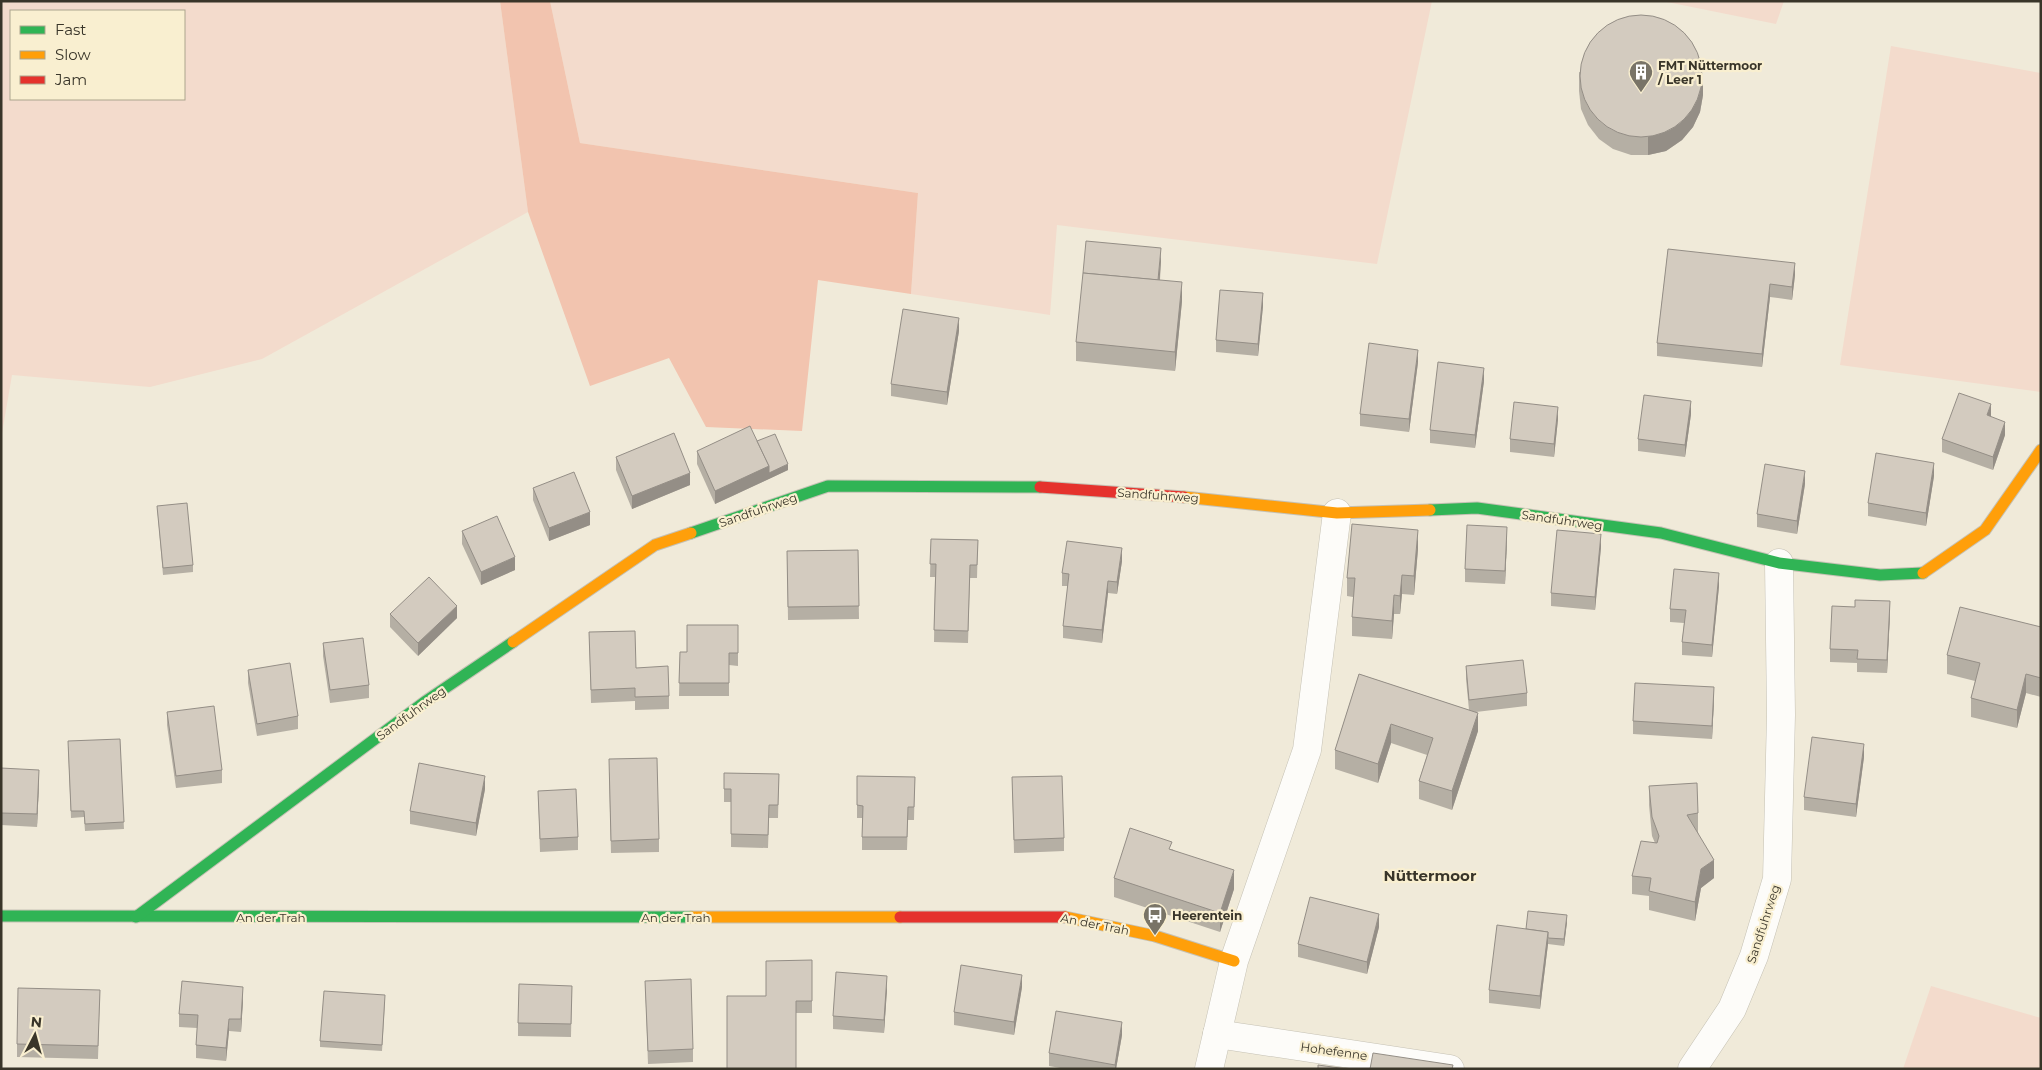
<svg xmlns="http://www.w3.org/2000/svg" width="2042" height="1070" font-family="Montserrat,sans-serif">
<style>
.green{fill:#f3dbcc;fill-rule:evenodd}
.forest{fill:#f2c4af}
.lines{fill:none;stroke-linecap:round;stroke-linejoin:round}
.street-casing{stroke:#c5c1b4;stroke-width:29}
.fast-casing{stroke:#c5c1b4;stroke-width:13}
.slow-casing{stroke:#c5c1b4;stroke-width:13}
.jam-casing{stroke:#c5c1b4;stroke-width:13}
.street{stroke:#fdfcf9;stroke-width:28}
.fast{stroke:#30b455;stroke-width:11}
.slow{stroke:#ff9f0a;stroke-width:11}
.jam{stroke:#e5322d;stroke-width:11}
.wall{fill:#b5afa4}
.shaded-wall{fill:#948e86}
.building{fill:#d3cbbf;stroke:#948e86}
.labels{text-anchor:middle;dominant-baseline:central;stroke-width:4.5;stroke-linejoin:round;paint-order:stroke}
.poi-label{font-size:12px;font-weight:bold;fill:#393529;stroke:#f9efd0;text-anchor:start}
.street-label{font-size:12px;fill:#393529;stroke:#f9efd0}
.quarter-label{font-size:15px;font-weight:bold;fill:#393529;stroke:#f9efd0}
</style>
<rect width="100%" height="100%" fill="#f0ead9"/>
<g class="green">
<path d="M 1,1 L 500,1 L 528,212 L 262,359 L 150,387 L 12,375 L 1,439 ZM 184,11 L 184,99 L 11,99 L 11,11 Z"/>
<path d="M 550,1 L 1432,1 L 1377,264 L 1057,225 L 1050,315 L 911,294 L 918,193 L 580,143 Z"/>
<path d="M 1662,1 L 1784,1 L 1776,24 Z"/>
<path d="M 1891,46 L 2041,73 L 2041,392 L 1840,365 Z"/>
<path d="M 1931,986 L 2041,1018 L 2041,1069 L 1903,1069 Z"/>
</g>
<path class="forest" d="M 500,1 L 550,1 L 580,143 L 918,193 L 911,294 L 818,280 L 802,431 L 706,427 L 669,358 L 590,386 L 528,212 Z"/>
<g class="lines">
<g class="street-casing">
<g id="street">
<path d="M 1217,1034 L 1450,1069"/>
<path d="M 1209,1069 L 1234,961 L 1307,750 L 1337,513"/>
<path d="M 1692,1069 L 1732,1009 L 1754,956 L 1777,879 L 1781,715 L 1779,563"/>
</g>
</g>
<g class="fast-casing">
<g id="fast">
<path d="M 1430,510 L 1477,508 L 1661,533 L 1779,563 L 1880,575 L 1923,573"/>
<path d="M 691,533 L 828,486 L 1040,487"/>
<path d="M 1,916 L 691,917"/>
<path d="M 136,917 L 426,701 L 513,642"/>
</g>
</g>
<g class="slow-casing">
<g id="slow">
<path d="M 1184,497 L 1337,513 L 1430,510"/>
<path d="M 1923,573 L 1985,530 L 2041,450"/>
<path d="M 513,642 L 655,545 L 691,533"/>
<path d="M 691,917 L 900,917"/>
<path d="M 1065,917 L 1155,936 L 1234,961"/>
</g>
</g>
<g class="jam-casing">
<g id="jam">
<path d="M 1040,487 L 1184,497"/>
<path d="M 900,917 L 1065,917"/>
</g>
</g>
<use href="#street" class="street"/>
<use href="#fast" class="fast"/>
<use href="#slow" class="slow"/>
<use href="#jam" class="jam"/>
</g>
<g class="wall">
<path d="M 1579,72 L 1703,95 L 1700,112 L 1693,127 L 1682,140 L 1666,151 L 1648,155 L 1631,155 L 1613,149 L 1599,139 L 1588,125 L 1581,109 L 1579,91 Z"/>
<path d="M 1668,249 L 1795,275 L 1792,300 L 1770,297 L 1762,367 L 1657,356 L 1657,343 Z"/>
<path d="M 1161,261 L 1160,280 L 1182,301 L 1175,371 L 1076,361 L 1076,342 Z"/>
<path d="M 1263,306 L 1258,356 L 1216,352 L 1216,340 Z"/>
<path d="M 959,331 L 947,405 L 891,396 L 891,384 Z"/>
<path d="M 1418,362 L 1409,432 L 1360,426 L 1360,414 Z"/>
<path d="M 1484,381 L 1475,448 L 1430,443 L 1430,430 Z"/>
<path d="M 1691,414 L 1685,457 L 1638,451 L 1638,439 Z"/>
<path d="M 1991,417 L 2005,435 L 1993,470 L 1942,452 L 1942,439 Z"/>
<path d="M 1558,419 L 1554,457 L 1510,452 L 1510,439 Z"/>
<path d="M 757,441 L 788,470 L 715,504 L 697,464 L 697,451 Z"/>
<path d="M 616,457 L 690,485 L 632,509 L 616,470 Z"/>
<path d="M 1934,476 L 1926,526 L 1868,516 L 1868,503 Z"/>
<path d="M 1805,484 L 1797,534 L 1757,527 L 1757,514 Z"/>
<path d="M 533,488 L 590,525 L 549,541 L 533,500 Z"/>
<path d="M 157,506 L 193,565 L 193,572 L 163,575 Z"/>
<path d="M 462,531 L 515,570 L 481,585 L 462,544 Z"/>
<path d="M 931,539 L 978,540 L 977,578 L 970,578 L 968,643 L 934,642 L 935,577 L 930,577 Z"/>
<path d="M 1507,540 L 1505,584 L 1465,582 L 1465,569 Z"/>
<path d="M 1601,547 L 1595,610 L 1551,606 L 1551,593 Z"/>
<path d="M 1418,549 L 1414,595 L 1402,594 L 1400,614 L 1394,614 L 1392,639 L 1352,636 L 1352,617 L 1353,597 L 1347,596 L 1347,578 Z"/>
<path d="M 858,550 L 859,619 L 788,620 L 787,551 Z"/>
<path d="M 1122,561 L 1117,594 L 1108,593 L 1102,643 L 1063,638 L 1063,626 L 1068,586 L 1062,586 L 1062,573 Z"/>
<path d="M 1719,586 L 1712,657 L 1682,655 L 1682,642 L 1684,623 L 1670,622 L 1670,609 Z"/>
<path d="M 390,614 L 457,618 L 418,656 L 390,627 Z"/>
<path d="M 1890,614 L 1887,673 L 1857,672 L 1857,663 L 1830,662 L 1830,649 Z"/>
<path d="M 738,625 L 738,666 L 729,665 L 729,696 L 679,696 L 680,652 L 687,652 Z"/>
<path d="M 2041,627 L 2041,697 L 2026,693 L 2017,728 L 1971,717 L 1971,698 L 1975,681 L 1947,674 L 1947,655 Z"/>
<path d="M 589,632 L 636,668 L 669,696 L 669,709 L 635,710 L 635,701 L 591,703 Z"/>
<path d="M 323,643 L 369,685 L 369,698 L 330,703 L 323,656 Z"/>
<path d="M 1466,666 L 1527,693 L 1527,706 L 1476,712 L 1478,731 L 1452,810 L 1419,799 L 1419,781 L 1427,755 L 1391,743 L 1378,783 L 1335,769 L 1335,750 L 1359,674 L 1469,710 L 1466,679 Z"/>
<path d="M 248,670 L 298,716 L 298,729 L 257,736 L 248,683 Z"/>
<path d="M 1714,700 L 1712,739 L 1633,734 L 1633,721 Z"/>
<path d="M 167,712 L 222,770 L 222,783 L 176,788 L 167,725 Z"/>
<path d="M 120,739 L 124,829 L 85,831 L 84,817 L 71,818 L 68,747 Z"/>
<path d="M 1864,757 L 1856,817 L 1804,810 L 1804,797 Z"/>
<path d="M 1,768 L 39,783 L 37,827 L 1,825 Z"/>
<path d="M 609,772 L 659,839 L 659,852 L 611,853 Z"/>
<path d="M 724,773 L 779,774 L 778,818 L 769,818 L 768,848 L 731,847 L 731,802 L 724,802 Z"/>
<path d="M 857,776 L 915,777 L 914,820 L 908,820 L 907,850 L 862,850 L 862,818 L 857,818 Z"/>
<path d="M 1012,777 L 1064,838 L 1064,851 L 1014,853 Z"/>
<path d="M 1649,786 L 1698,813 L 1698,832 L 1714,878 L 1701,888 L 1695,921 L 1649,910 L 1649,896 L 1632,894 L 1632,876 L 1655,843 L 1652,836 L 1649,805 Z"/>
<path d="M 485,789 L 476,836 L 410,824 L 410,811 Z"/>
<path d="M 538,791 L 578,837 L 578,850 L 540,852 Z"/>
<path d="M 1172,849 L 1234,889 L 1220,932 L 1114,897 L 1114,878 Z"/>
<path d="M 1567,922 L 1564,946 L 1548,944 L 1540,1009 L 1489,1003 L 1489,990 Z"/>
<path d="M 1379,927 L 1367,974 L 1298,957 L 1298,944 Z"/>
<path d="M 812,960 L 812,1013 L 796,1013 L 766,996 Z"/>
<path d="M 645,981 L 693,1049 L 693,1062 L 648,1064 Z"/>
<path d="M 572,986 L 571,1037 L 518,1036 L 518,1023 Z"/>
<path d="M 1022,987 L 1014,1035 L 954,1025 L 954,1012 Z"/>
<path d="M 887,989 L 884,1033 L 833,1029 L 833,1016 Z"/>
<path d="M 100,990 L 98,1059 L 17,1057 L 17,1044 Z"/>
<path d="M 243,1000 L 241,1032 L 229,1031 L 226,1061 L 196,1058 L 196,1045 L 197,1028 L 179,1027 L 179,1014 Z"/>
<path d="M 385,1002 L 382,1051 L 320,1047 L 320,1041 Z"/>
<path d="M 1122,1035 L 1116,1069 L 1066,1069 L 1049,1066 L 1049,1053 Z"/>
</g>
<g class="shaded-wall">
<path d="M 1703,76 L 1703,95 L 1700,112 L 1693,127 L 1682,140 L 1666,151 L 1648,155 L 1648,137 Z"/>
<path d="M 1161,248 L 1161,261 L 1158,299 L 1158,286 Z"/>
<path d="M 1795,263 L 1795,275 L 1792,300 L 1792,287 Z"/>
<path d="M 1182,282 L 1182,301 L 1175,371 L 1175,352 Z"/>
<path d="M 1770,284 L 1770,297 L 1762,367 L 1762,354 Z"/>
<path d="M 1263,293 L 1263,306 L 1258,356 L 1258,344 Z"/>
<path d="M 959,318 L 959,331 L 947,405 L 947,392 Z"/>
<path d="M 1418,350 L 1418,362 L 1409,432 L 1409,419 Z"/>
<path d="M 1484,368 L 1484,381 L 1475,448 L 1475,435 Z"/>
<path d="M 1691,401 L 1691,414 L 1685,457 L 1685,445 Z"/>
<path d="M 1991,404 L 1991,417 L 1987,415 Z"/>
<path d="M 1558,407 L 1558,419 L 1554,457 L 1554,444 Z"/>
<path d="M 2005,422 L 2005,435 L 1993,470 L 1993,457 Z"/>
<path d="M 1934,463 L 1934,476 L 1926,526 L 1926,513 Z"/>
<path d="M 788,464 L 788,470 L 769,479 L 769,473 Z"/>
<path d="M 769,466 L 769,479 L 715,504 L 715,491 Z"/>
<path d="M 1805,471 L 1805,484 L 1797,534 L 1797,521 Z"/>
<path d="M 690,473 L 690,485 L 632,509 L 632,496 Z"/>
<path d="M 590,512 L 590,525 L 549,541 L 549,528 Z"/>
<path d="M 1507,527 L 1507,540 L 1505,584 L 1505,571 Z"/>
<path d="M 1418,530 L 1418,549 L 1414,595 L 1414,576 Z"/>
<path d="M 1601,534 L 1601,547 L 1595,610 L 1595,597 Z"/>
<path d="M 1122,548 L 1122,561 L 1117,594 L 1117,582 Z"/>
<path d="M 515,557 L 515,570 L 481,585 L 481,572 Z"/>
<path d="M 1719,573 L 1719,586 L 1712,657 L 1712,645 Z"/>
<path d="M 1402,575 L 1402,594 L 1400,614 L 1400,596 Z"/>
<path d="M 1108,581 L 1108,593 L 1102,643 L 1102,630 Z"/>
<path d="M 1394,595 L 1394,614 L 1392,639 L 1392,621 Z"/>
<path d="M 1890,601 L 1890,614 L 1887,673 L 1887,660 Z"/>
<path d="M 457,606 L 457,618 L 418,656 L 418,643 Z"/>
<path d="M 2026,674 L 2026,693 L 2017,728 L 2017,710 Z"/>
<path d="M 1714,687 L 1714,700 L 1712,739 L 1712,726 Z"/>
<path d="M 1478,713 L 1478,731 L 1452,810 L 1452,791 Z"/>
<path d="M 1391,724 L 1391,743 L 1378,783 L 1378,764 Z"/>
<path d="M 1864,744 L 1864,757 L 1856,817 L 1856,804 Z"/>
<path d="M 39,770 L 39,783 L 37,827 L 37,814 Z"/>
<path d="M 485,776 L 485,789 L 476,836 L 476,823 Z"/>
<path d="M 1714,860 L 1714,878 L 1701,888 L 1695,921 L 1695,902 L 1701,869 Z"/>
<path d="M 1234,870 L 1234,889 L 1220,932 L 1220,913 Z"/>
<path d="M 1379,914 L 1379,927 L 1367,974 L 1367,962 Z"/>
<path d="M 1567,915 L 1567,922 L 1564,946 L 1564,939 Z"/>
<path d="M 1548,932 L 1548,944 L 1540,1009 L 1540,996 Z"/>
<path d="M 1022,975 L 1022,987 L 1014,1035 L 1014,1022 Z"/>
<path d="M 887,976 L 887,989 L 884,1033 L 884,1020 Z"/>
<path d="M 243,987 L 243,1000 L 241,1032 L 241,1019 Z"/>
<path d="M 229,1019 L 229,1031 L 226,1061 L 226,1048 Z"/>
<path d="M 1122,1022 L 1122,1035 L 1116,1069 L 1115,1069 L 1115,1065 Z"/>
</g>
<g class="building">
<circle cx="1641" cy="76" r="61"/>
<path d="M 1086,241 L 1161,248 L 1158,280 L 1083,273 Z"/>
<path d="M 1668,249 L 1795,263 L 1792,287 L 1770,284 L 1762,354 L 1657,343 Z"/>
<path d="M 1083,273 L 1182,282 L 1175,352 L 1076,342 Z"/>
<path d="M 1220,290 L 1263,293 L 1258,344 L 1216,340 Z"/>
<path d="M 903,309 L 959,318 L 947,392 L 891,384 Z"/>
<path d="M 1369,343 L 1418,350 L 1409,419 L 1360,414 Z"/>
<path d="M 1438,362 L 1484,368 L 1475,435 L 1430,430 Z"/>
<path d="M 1959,393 L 1991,404 L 1987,415 L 2005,422 L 1993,457 L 1942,439 Z"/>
<path d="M 1644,395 L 1691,401 L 1685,445 L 1638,439 Z"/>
<path d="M 1514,402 L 1558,407 L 1554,444 L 1510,439 Z"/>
<path d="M 750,426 L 769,466 L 715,491 L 697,451 Z"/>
<path d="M 674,433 L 690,473 L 632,496 L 616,457 Z"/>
<path d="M 775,434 L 788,464 L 769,473 L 769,466 L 757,441 Z"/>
<path d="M 1876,453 L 1934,463 L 1926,513 L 1868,503 Z"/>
<path d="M 1765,464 L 1805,471 L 1797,521 L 1757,514 Z"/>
<path d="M 574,472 L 590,512 L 549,528 L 533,488 Z"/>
<path d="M 187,503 L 193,565 L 163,568 L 157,506 Z"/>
<path d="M 497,516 L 515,557 L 481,572 L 462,531 Z"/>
<path d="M 1352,524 L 1418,530 L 1414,576 L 1402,575 L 1400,596 L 1394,595 L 1392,621 L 1352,617 L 1355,578 L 1347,578 Z"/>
<path d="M 1467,525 L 1507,527 L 1505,571 L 1465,569 Z"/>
<path d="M 1557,530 L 1601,534 L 1595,597 L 1551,593 Z"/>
<path d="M 931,539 L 978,540 L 977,565 L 970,565 L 968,631 L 934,630 L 936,564 L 930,564 Z"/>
<path d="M 1067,541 L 1122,548 L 1117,582 L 1108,581 L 1102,630 L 1063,626 L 1069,574 L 1062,573 Z"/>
<path d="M 858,550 L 859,606 L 788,607 L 787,551 Z"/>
<path d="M 1674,569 L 1719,573 L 1712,645 L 1682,642 L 1686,610 L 1670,609 Z"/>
<path d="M 429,577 L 457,606 L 418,643 L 390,614 Z"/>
<path d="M 1855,600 L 1890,601 L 1887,660 L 1857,659 L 1858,650 L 1830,649 L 1832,606 L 1855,607 Z"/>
<path d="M 1960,607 L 2041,627 L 2041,678 L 2026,674 L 2017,710 L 1971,698 L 1980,663 L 1947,655 Z"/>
<path d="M 687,625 L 738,625 L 738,653 L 729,653 L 729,683 L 679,683 L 680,652 L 687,652 Z"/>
<path d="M 635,631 L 636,668 L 668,666 L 669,696 L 635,697 L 635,688 L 591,690 L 589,632 Z"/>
<path d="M 363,638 L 369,685 L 330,690 L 323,643 Z"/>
<path d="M 1523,660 L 1527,693 L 1469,700 L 1466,666 Z"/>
<path d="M 290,663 L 298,716 L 257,724 L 248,670 Z"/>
<path d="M 1359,674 L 1478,713 L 1452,791 L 1419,781 L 1433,738 L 1391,724 L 1378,764 L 1335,750 Z"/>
<path d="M 1635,683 L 1714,687 L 1712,726 L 1633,721 Z"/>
<path d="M 214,706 L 222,770 L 176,776 L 167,712 Z"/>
<path d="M 1812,737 L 1864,744 L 1856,804 L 1804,797 Z"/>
<path d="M 120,739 L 124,822 L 85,824 L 84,811 L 71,811 L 68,741 Z"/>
<path d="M 657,758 L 659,839 L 611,841 L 609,759 Z"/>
<path d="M 419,763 L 485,776 L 476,823 L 410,811 Z"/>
<path d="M 1,768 L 39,770 L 37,814 L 1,813 Z"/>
<path d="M 724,773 L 779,774 L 778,805 L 769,805 L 768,835 L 731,834 L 731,789 L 724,789 Z"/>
<path d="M 857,776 L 915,777 L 914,807 L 908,807 L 907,837 L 862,837 L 863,806 L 857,805 Z"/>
<path d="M 1062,776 L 1064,838 L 1014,840 L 1012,777 Z"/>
<path d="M 1697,783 L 1698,813 L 1687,815 L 1714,860 L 1701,869 L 1695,902 L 1649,891 L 1651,878 L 1632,876 L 1641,841 L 1657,843 L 1659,836 L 1652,817 L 1649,786 Z"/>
<path d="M 576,789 L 578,837 L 540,839 L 538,791 Z"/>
<path d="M 1130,828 L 1172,842 L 1169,849 L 1234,870 L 1220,913 L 1114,878 Z"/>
<path d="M 1310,897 L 1379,914 L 1367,962 L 1298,944 Z"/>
<path d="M 1528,911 L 1567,915 L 1564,939 L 1548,938 L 1548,932 L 1526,929 Z"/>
<path d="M 1497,925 L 1548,932 L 1540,996 L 1489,990 Z"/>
<path d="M 812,960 L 812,1001 L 796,1001 L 796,1069 L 727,1069 L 727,996 L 766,996 L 766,961 Z"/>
<path d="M 961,965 L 1022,975 L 1014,1022 L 954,1012 Z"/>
<path d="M 836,972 L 887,976 L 884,1020 L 833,1016 Z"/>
<path d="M 691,979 L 693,1049 L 648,1051 L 645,981 Z"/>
<path d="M 182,981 L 243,987 L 241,1019 L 229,1019 L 226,1048 L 196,1045 L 198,1015 L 179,1014 Z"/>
<path d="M 519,984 L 572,986 L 571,1024 L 518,1023 Z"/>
<path d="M 18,988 L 100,990 L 98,1046 L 17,1044 Z"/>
<path d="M 324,991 L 385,995 L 382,1045 L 320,1041 Z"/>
<path d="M 1056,1011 L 1122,1022 L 1115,1065 L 1049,1053 Z"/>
<path d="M 1373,1053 L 1453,1065 L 1452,1069 L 1370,1069 Z"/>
<path d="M 1318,1065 L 1347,1069 L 1318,1069 Z"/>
</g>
<defs>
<g id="building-pin" transform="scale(1.25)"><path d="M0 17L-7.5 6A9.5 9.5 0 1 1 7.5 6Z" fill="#797467" stroke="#f9efd0"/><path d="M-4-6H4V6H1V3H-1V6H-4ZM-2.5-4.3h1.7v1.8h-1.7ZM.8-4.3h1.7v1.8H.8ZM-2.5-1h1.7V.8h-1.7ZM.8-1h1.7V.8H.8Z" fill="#fff"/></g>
<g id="bus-pin" transform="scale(1.25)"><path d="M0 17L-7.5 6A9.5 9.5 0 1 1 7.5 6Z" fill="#797467" stroke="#f9efd0"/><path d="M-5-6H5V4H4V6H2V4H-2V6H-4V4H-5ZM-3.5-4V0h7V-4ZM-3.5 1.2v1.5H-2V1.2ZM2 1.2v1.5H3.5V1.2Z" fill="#fff"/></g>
</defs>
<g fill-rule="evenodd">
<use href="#building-pin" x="1641" y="72"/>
<use href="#bus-pin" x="1155" y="915"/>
</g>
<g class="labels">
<g class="poi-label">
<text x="1658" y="65">FMT Nüttermoor<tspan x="1658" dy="14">/ Leer 1</tspan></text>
<text x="1172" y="915">Heerentein</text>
</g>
<g class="street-label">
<text transform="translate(1158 495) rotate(4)">Sandfuhrweg</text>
<text transform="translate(758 510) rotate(-19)">Sandfuhrweg</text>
<text transform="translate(1562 520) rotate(8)">Sandfuhrweg</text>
<text transform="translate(411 713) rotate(-36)">Sandfuhrweg</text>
<text x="271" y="917">An der Trah</text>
<text x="676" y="917">An der Trah</text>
<text transform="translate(1095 924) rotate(11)">An der Trah</text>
<text transform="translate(1763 924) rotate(-72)">Sandfuhrweg</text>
<text transform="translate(1334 1051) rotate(8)">Hohefenne</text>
</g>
<g class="quarter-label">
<text x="1430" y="875">Nüttermoor</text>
</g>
</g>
<rect width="2042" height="1070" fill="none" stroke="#393529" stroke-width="5"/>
<rect x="10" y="10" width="175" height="90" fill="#f9efd0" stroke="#aca58d"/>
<rect x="20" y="26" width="25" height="8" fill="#30b455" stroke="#aca58d"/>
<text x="55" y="35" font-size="15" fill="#393529">Fast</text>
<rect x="20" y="51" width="25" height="8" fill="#ff9f0a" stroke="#aca58d"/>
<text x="55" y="60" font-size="15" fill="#393529">Slow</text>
<rect x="20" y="76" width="25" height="8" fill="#e5322d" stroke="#aca58d"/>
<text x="55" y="85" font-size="15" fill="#393529">Jam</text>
<g transform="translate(35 1035) rotate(6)" stroke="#f9efd0" stroke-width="4" paint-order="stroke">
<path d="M0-4L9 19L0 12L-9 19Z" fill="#393529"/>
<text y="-8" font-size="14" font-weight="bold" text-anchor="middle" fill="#393529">N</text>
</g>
</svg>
